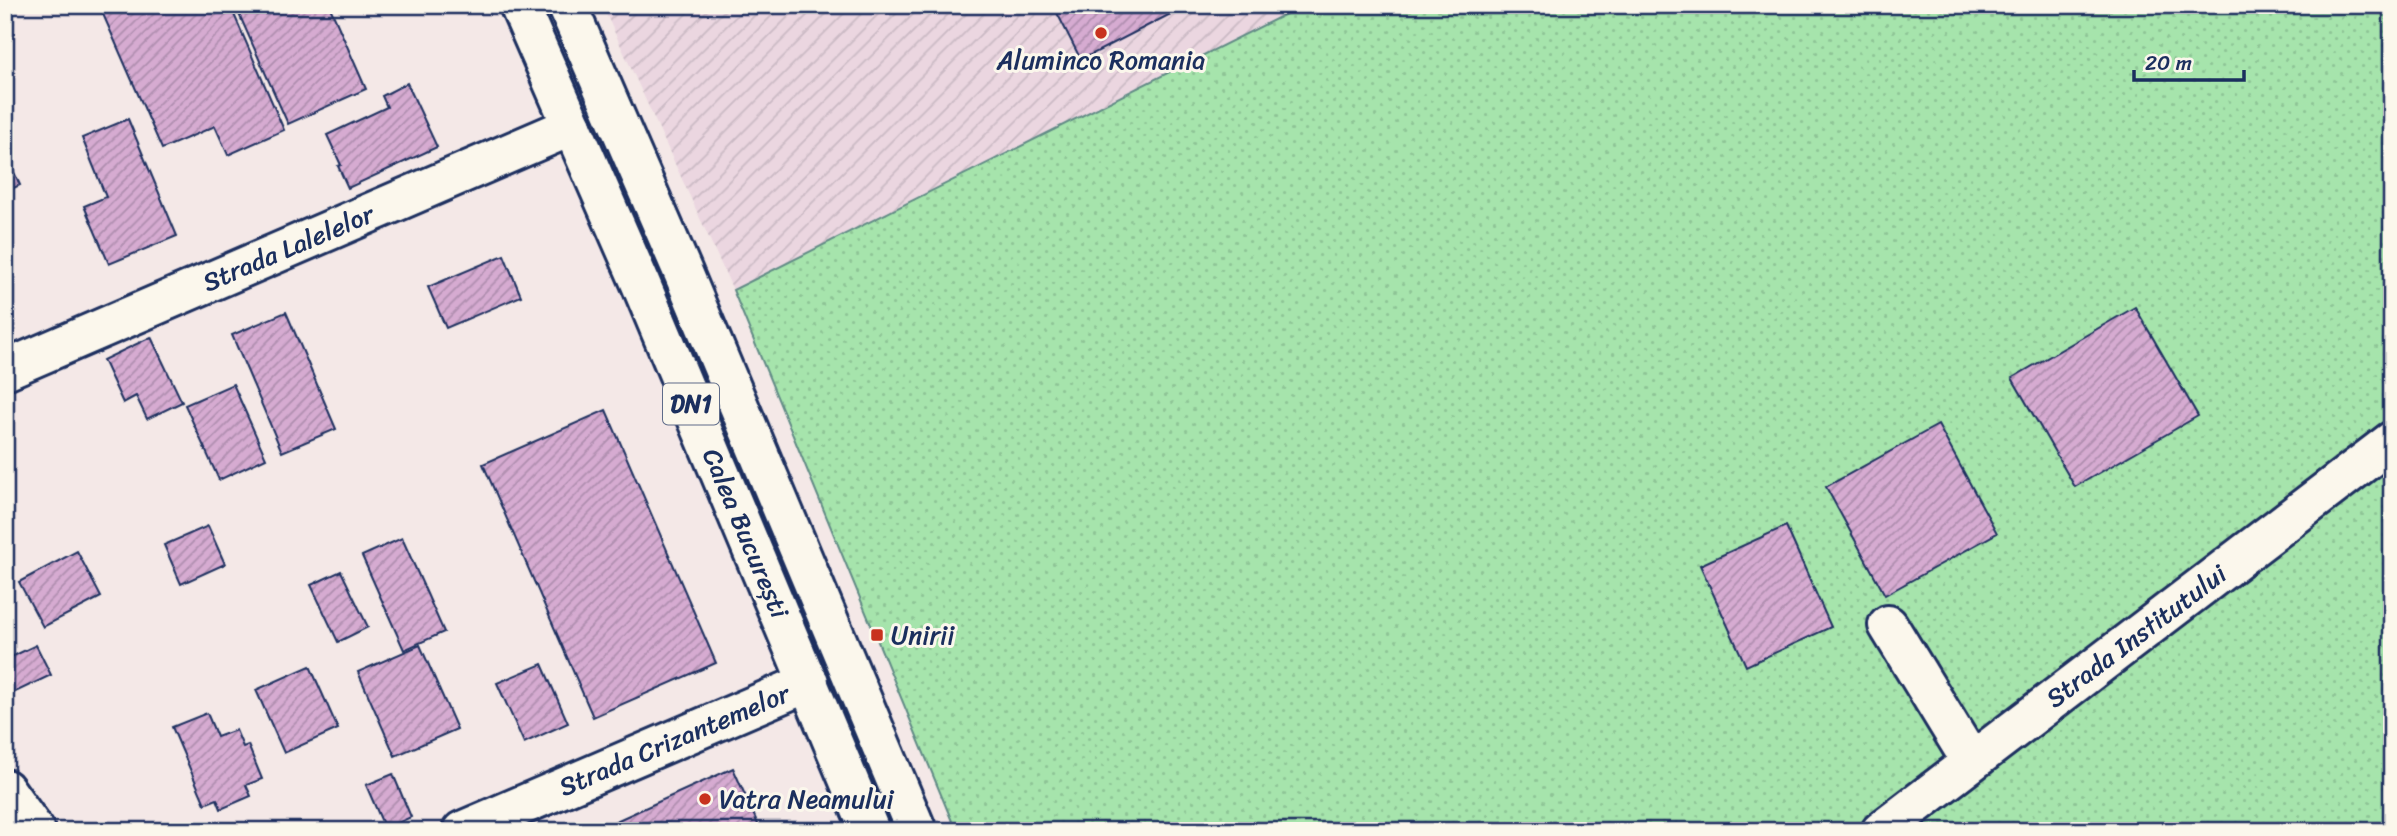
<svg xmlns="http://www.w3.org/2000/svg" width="2397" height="836" font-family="Sriracha,sans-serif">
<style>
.industrial{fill:url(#industrial-furrows)}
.grass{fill:url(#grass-dots);stroke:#608a85;stroke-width:2}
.building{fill:url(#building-hatch);stroke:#1b2f5e;stroke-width:2}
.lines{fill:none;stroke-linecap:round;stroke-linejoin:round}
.minor-casing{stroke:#1b2f5e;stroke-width:44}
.highway-casing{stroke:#1b2f5e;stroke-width:44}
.minor{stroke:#fbf7ec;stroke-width:38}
.highway{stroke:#fbf7ec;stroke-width:38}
.poi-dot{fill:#c8321e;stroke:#fbf7ec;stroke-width:2.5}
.labels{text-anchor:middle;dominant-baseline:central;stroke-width:6;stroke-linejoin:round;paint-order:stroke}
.shield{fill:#fbf7ec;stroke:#5e6b89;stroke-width:2}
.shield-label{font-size:24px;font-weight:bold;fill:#1b2f5e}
.poi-label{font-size:26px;fill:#1b2f5e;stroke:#fbf7ec;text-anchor:start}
.street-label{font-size:26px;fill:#1b2f5e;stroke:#fbf7ec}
</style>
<defs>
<pattern id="industrial-furrows" width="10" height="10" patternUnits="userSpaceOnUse" patternTransform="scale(1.75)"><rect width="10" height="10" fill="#ebd6e0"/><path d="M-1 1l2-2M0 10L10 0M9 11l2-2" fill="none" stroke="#c9b8c3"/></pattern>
<pattern id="grass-dots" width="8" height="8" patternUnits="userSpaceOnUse" patternTransform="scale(1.75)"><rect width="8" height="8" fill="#a6e4ac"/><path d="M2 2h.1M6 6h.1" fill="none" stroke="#8ec496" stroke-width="1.8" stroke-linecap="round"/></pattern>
<pattern id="building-hatch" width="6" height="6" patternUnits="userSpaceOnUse" patternTransform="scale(1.75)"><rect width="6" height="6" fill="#d6abd1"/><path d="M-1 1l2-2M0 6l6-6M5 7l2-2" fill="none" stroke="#ad8cad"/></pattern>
</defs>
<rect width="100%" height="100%" fill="#f4e8e7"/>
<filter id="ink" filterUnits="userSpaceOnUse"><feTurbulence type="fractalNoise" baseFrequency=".0143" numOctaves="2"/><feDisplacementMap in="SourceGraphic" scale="14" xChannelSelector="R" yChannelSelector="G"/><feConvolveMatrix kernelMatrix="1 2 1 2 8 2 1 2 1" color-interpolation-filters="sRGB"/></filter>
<g filter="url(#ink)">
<path class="industrial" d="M 602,5 L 1304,5 L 733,290 Z"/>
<path class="grass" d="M 1304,5 L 2392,5 L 2392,831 L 956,831 L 733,290 Z"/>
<g class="building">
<path d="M 99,5 L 230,5 L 284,130 L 228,155 L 215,126 L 162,149 Z"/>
<path d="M 235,5 L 329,5 L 366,89 L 288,124 Z"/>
<path d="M 1053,5 L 1188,5 L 1081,60 Z"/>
<path d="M 407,83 L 437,147 L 348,188 L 338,166 L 341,165 L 327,135 L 387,107 L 382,96 Z"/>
<path d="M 128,119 L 177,236 L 109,264 L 84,206 L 106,197 L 82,138 Z"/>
<path d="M 5,153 L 20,185 L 5,192 Z"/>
<path d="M 504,255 L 521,296 L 446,328 L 428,287 Z"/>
<path d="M 2135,307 L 2198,416 L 2075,487 L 2012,378 Z"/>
<path d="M 286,312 L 336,429 L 282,452 L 232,335 Z"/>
<path d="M 151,337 L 182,402 L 147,419 L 136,396 L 123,403 L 103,360 Z"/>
<path d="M 233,384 L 266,458 L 219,480 L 185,405 Z"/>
<path d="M 606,410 L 716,663 L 593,717 L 483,464 Z"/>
<path d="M 1938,425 L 1997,533 L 1885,595 L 1826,487 Z"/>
<path d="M 208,526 L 225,564 L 181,584 L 164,545 Z"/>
<path d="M 1786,526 L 1831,627 L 1746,666 L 1700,565 Z"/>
<path d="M 402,538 L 444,632 L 404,650 L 362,556 Z"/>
<path d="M 77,551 L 101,597 L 43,627 L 19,582 Z"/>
<path d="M 341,571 L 368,627 L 338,642 L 311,585 Z"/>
<path d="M 36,645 L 51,675 L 5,697 L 5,660 Z"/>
<path d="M 420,645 L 457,729 L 395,756 L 358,672 Z"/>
<path d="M 542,664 L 568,723 L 524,743 L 497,683 Z"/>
<path d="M 310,666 L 338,729 L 284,753 L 256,690 Z"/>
<path d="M 207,713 L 217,737 L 236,730 L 243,747 L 248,745 L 262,779 L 246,785 L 251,796 L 221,809 L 217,799 L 205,804 L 172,727 Z"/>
<path d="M 733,768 L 761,831 L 594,831 Z"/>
<path d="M 393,774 L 411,817 L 385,829 L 366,785 Z"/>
</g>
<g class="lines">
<g class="minor-casing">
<g id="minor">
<path d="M 5,370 L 572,126"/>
<path d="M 1888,625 L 1971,761"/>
<path d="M 5,789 L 35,831"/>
<path d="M 462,831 L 809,682"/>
<path d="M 1881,831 L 2392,441"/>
</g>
</g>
<g class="highway-casing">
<g id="highway">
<path d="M 519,5 L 640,282 L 870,831"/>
<path d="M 567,5 L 682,270 L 917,831"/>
</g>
</g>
<use href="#minor" class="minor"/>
<use href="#highway" class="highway"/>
</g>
</g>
<g class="poi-dot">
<circle cx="1101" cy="33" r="7"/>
<rect x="870" y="628" width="14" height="14" rx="3.5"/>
<circle cx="705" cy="799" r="7"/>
</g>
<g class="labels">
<rect class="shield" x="663" y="383.5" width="56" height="41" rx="5"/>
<g class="shield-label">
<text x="691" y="404">DN1</text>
</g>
<g class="poi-label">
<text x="1101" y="60" text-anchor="middle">Aluminco Romania</text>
<text x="891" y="635">Unirii</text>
<text x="719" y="799">Vatra Neamului</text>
</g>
<g class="street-label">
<text transform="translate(288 248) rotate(-23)">Strada Lalelelor</text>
<text transform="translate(746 533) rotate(67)">Calea București</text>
<text transform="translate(2136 636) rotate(-37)">Strada Institutului</text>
<text transform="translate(674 740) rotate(-23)">Strada Crizantemelor</text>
</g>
</g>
<rect width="2397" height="836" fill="none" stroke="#fbf7ec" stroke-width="28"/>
<rect x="14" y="14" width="2369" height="808" fill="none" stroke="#1b2f5e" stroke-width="2.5" filter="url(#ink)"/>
<path d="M2134 70v10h110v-10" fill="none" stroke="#1b2f5e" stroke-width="3.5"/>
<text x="2145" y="70" font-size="21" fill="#1b2f5e" stroke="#fbf7ec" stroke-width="5" paint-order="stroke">20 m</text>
</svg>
